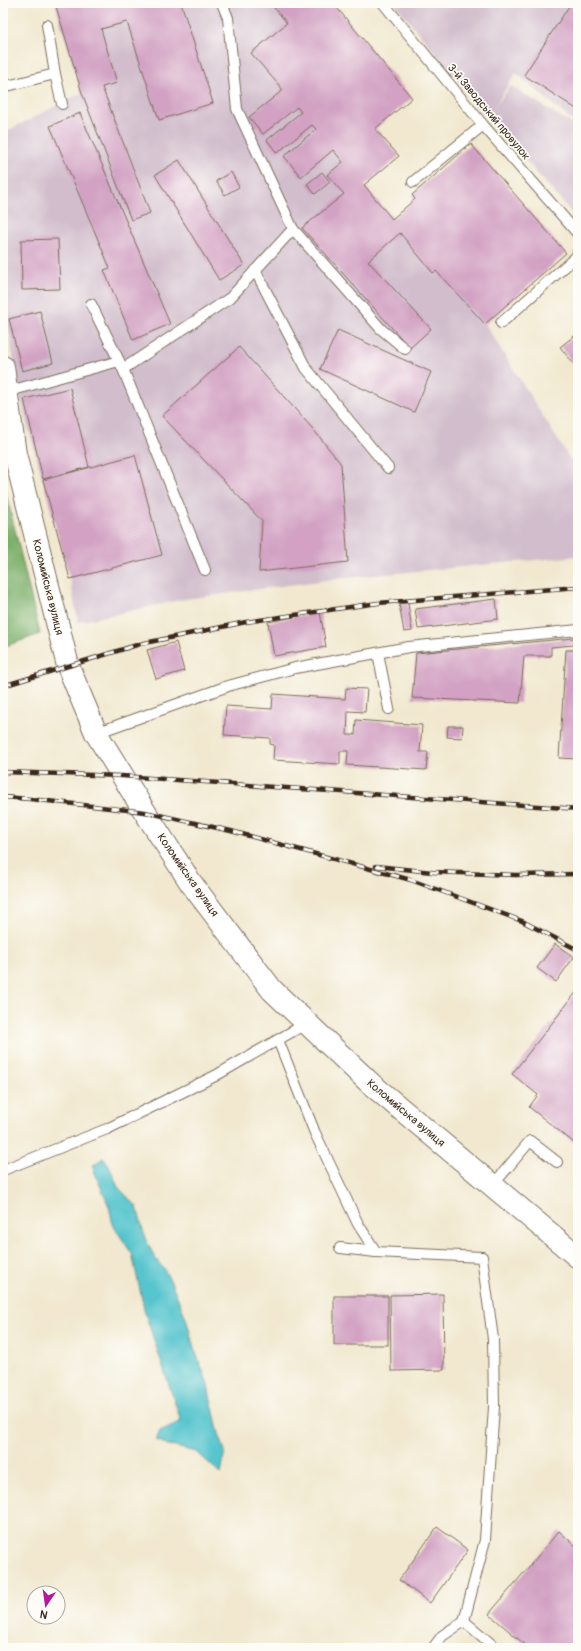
<svg xmlns="http://www.w3.org/2000/svg" width="581" height="1651" font-family="Pangolin,sans-serif">
<style>
.industrial{fill:#d1bdcc}
.forest{fill:#7db06b;stroke:#5c6d44}
.water{fill:#57c5ce;stroke:#497876}
.building{fill:#d2a1c3}
.lines{fill:none;stroke-linecap:round;stroke-linejoin:round}
.service-casing{stroke:#7b6c5c;stroke-width:12}
.tertiary-casing{stroke:#7b6c5c;stroke-width:24}
.service{stroke:#fff;stroke-width:10}
.tertiary{stroke:#fff;stroke-width:22}
.rail-casing{stroke:#3b2a1e;stroke-width:4.5}
.rail{stroke:#fdfcf7;stroke-width:3;stroke-dasharray:9;stroke-linecap:butt}
.labels{text-anchor:middle;dominant-baseline:central;stroke-width:3.5;stroke-linejoin:round;paint-order:stroke}
.street-label{font-size:11px;fill:#3b2a1e;stroke:#fdfcf7}
</style>
<rect width="100%" height="100%" fill="#fdfcf7"/>
<filter id="ink" filterUnits="userSpaceOnUse"><feTurbulence type="fractalNoise" baseFrequency=".025" numOctaves="2"/><feDisplacementMap in="SourceGraphic" scale="8" xChannelSelector="R" yChannelSelector="G"/><feConvolveMatrix kernelMatrix="1 2 1 2 8 2 1 2 1" color-interpolation-filters="sRGB"/></filter>
<filter id="wash" filterUnits="userSpaceOnUse"><feTurbulence type="fractalNoise" baseFrequency=".012" numOctaves="4" result="noise"/><feDisplacementMap in="SourceGraphic" scale="16" xChannelSelector="R" yChannelSelector="G"/><feGaussianBlur stdDeviation="0.9" result="paint"/><feColorMatrix in="noise" values="0 0 0 0 0 0 0 0 0 0 0 0 0 0 0 0 0 1.4 0 .05"/><feComposite in="paint" operator="in"/></filter>
<g filter="url(#wash)">
<rect width="100%" height="100%" fill="#f1e8cf"/>
<g class="industrial">
<path d="M 55,3 L 271,3 L 399,156 L 365,186 L 485,324 L 578,472 L 578,556 L 334,579 L 185,599 L 78,622 L 70,579 L 20,398 L 5,308 L 4,292 L 5,132 L 81,93 Z"/>
<path d="M 394,3 L 578,3 L 578,121 L 576,124 L 516,73 L 493,109 L 511,86 L 577,127 L 578,125 L 578,220 L 488,117 Z"/>
</g>
<path class="forest" d="M 3,480 L 40,634 L 3,647 Z"/>
<path class="water" d="M 103,1158 L 109,1166 L 118,1187 L 137,1207 L 145,1238 L 155,1258 L 164,1269 L 172,1284 L 186,1318 L 194,1348 L 207,1382 L 219,1434 L 225,1451 L 221,1474 L 197,1452 L 171,1446 L 156,1440 L 160,1431 L 181,1421 L 145,1313 L 132,1254 L 113,1225 L 109,1206 L 92,1166 Z"/>
<g id="blocks">
<g class="building">
<path d="M 55,3 L 181,3 L 213,103 L 159,120 L 127,22 L 101,29 L 117,83 L 102,87 L 150,213 L 131,220 L 82,93 Z"/>
<path d="M 270,3 L 333,3 L 412,98 L 375,129 L 399,156 L 364,185 L 392,219 L 415,199 L 412,195 L 471,144 L 566,253 L 485,324 L 436,271 L 433,273 L 400,233 L 368,261 L 431,329 L 410,348 L 302,228 L 344,194 L 327,175 L 343,162 L 333,150 L 301,177 L 284,156 L 316,129 L 312,125 L 277,153 L 267,140 L 301,112 L 297,107 L 263,134 L 249,117 L 283,90 L 251,53 L 287,23 Z"/>
<path d="M 571,3 L 578,3 L 578,110 L 524,75 Z"/>
<path d="M 80,113 L 170,324 L 133,340 L 104,270 L 110,268 L 50,126 Z"/>
<path d="M 179,160 L 244,265 L 219,280 L 155,175 Z"/>
<path d="M 231,172 L 239,187 L 225,195 L 216,181 Z"/>
<path d="M 322,172 L 330,182 L 315,194 L 307,184 Z"/>
<path d="M 58,239 L 60,289 L 22,290 L 21,240 Z"/>
<path d="M 40,311 L 53,363 L 22,371 L 9,319 Z"/>
<path d="M 338,330 L 431,372 L 414,412 L 320,369 Z"/>
<path d="M 578,333 L 578,369 L 560,347 Z"/>
<path d="M 239,347 L 313,429 L 341,464 L 348,562 L 259,572 L 262,521 L 162,416 Z"/>
<path d="M 70,388 L 89,467 L 43,479 L 24,399 Z"/>
<path d="M 135,455 L 162,555 L 70,579 L 43,480 Z"/>
<path d="M 496,599 L 498,619 L 418,629 L 415,609 Z"/>
<path d="M 408,603 L 412,631 L 404,632 L 399,604 Z"/>
<path d="M 320,612 L 326,647 L 274,656 L 268,622 Z"/>
<path d="M 574,638 L 574,645 L 551,647 L 551,656 L 524,656 L 520,703 L 412,698 L 416,653 Z"/>
<path d="M 176,642 L 184,671 L 156,679 L 147,650 Z"/>
<path d="M 566,650 L 578,650 L 578,759 L 559,758 Z"/>
<path d="M 346,688 L 367,689 L 365,712 L 348,711 L 347,735 L 355,735 L 356,720 L 422,725 L 420,752 L 428,752 L 426,770 L 347,765 L 348,751 L 340,751 L 340,764 L 273,760 L 274,745 L 270,744 L 270,738 L 224,735 L 226,706 L 272,709 L 273,694 L 345,699 Z"/>
<path d="M 448,726 L 463,726 L 462,738 L 447,737 Z"/>
<path d="M 555,944 L 574,957 L 556,982 L 537,968 Z"/>
<path d="M 578,990 L 578,1146 L 529,1107 L 538,1095 L 512,1074 Z"/>
<path d="M 443,1294 L 444,1370 L 391,1371 L 390,1295 Z"/>
<rect x="334" y="1296" width="54" height="49"/>
<path d="M 437,1527 L 468,1550 L 430,1603 L 399,1580 Z"/>
<path d="M 559,1531 L 578,1548 L 578,1648 L 529,1648 L 489,1614 Z"/>
</g>
</g>
</g>
<g filter="url(#ink)">
<use href="#blocks" fill-opacity="0" stroke="#7b6c5c" stroke-width="1"/>
<g class="lines">
<g class="service-casing">
<g id="service">
<path d="M 222,3 L 228,18 L 237,109 L 293,229 L 381,329 L 405,349"/>
<path d="M 383,3 L 483,125 L 578,234"/>
<path d="M 47,25 L 55,74"/>
<path d="M 3,87 L 55,74 L 62,104"/>
<path d="M 413,182 L 483,125"/>
<path d="M 255,270 L 306,368 L 388,468"/>
<path d="M 91,304 L 123,369 L 205,570"/>
<path d="M 501,323 L 577,256 L 578,252"/>
<path d="M 123,369 L 230,298 L 293,229"/>
<path d="M 6,392 L 119,361"/>
<path d="M 378,653 L 389,709"/>
<path d="M 96,733 L 228,686 L 295,668 L 409,647 L 578,630"/>
<path d="M 278,1040 L 315,1133 L 358,1224 L 376,1252 L 482,1257 L 493,1339 L 494,1407 L 485,1540 L 464,1621"/>
<path d="M 3,1170 L 107,1129 L 215,1076 L 307,1023"/>
<path d="M 493,1185 L 530,1141 L 557,1162"/>
<path d="M 340,1248 L 376,1252"/>
<path d="M 433,1648 L 442,1636 L 464,1621 L 496,1648"/>
</g>
</g>
<g class="tertiary-casing">
<path id="tertiary" d="M 3,367 L 15,454 L 68,666 L 96,733 L 145,812 L 191,883 L 272,990 L 371,1084 L 578,1257"/>
</g>
<use href="#service" class="service"/>
<use href="#tertiary" class="tertiary"/>
<g class="rail-casing">
<g id="rail">
<path d="M 3,686 L 140,644 L 246,622 L 378,603 L 578,587"/>
<path d="M 3,772 L 122,776 L 578,809"/>
<path d="M 3,797 L 30,799 L 145,812 L 231,831 L 411,880 L 522,921 L 578,950"/>
<path d="M 376,866 L 432,872 L 515,875 L 578,874"/>
</g>
</g>
<use href="#rail" class="rail"/>
</g>
</g>
<g class="labels">
<g class="street-label">
<text transform="translate(489 112) rotate(50)">3-й Заводський провулок</text>
<text transform="translate(48 587) rotate(76)">Коломийська вулиця</text>
<text transform="translate(188 875) rotate(55)">Коломийська вулиця</text>
<text transform="translate(406 1113) rotate(40)">Коломийська вулиця</text>
</g>
</g>
<rect width="581" height="1651" fill="none" stroke="#fdfcf7" stroke-width="16"/>
<g transform="translate(46 1605) rotate(193)"><circle r="19" fill="#fdfcf7" stroke="#afa8a0"/>
<path d="M0-3L7 15L0 10L-7 15Z" fill="#b5179e"/>
<text y="-6" font-size="11" font-weight="bold" text-anchor="middle" fill="#3b2a1e">N</text>
</g>
</svg>
